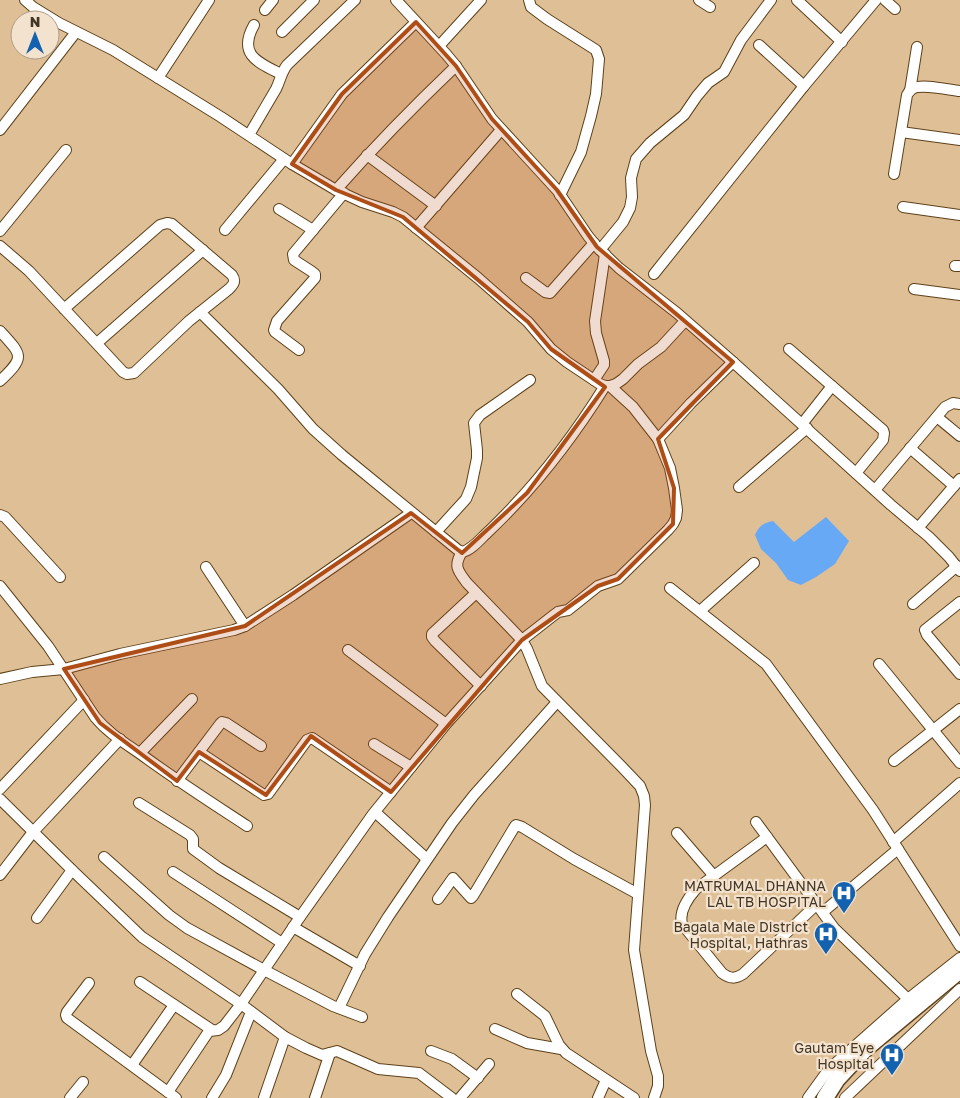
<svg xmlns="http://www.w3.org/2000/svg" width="960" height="1098" font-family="'Golos Text',sans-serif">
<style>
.water{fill:#68a9f5}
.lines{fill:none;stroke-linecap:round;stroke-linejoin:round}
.street-casing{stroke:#5d411a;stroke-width:12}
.primary-casing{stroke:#5d411a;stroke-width:19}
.street{stroke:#fff;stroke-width:10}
.primary{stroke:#fff;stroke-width:16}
.marked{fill:#ae4d15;fill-opacity:0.2;stroke:#ae4d15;stroke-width:4;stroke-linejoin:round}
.labels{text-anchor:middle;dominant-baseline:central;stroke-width:4.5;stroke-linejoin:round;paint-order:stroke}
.poi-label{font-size:14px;fill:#433625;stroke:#f3e2cd;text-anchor:end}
</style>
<rect width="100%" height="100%" fill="#dfbf95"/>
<path class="water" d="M 826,517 L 849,541 L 835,564 L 816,577 L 801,585 L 788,580 L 776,563 L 761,549 L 755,535 C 759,526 763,523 773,521 L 794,542 Z"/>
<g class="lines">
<g class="street-casing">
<g id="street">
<path d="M 25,0 L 33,7 L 59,23 L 113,50 L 221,117 L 292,164 L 336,190 L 362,202 L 393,212 L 403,217 L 478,278 L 528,322 L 551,349 L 567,362 L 600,384 L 605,386 L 610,386 L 616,384 L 623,379 L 638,364 L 661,347 L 685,321"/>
<path d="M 396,0 L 446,54 L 456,66 L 492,119 L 557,190 L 588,236 L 597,247 L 619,268 L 677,313 L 733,362 L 891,505 L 929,537 L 949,557 L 960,571"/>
<path d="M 529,0 L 531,7 L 547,19 L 596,50 L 599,59 L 596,94 L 591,116 L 581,152 L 560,195"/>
<path d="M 699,0 L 710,7"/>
<path d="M 797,0 L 842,42"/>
<path d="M 885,0 L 895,9"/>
<path d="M 265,10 L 273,0"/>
<path d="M 254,25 C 237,55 259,63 281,74"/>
<path d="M 282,32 L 314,0"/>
<path d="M 759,45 L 804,86"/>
<path d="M 439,46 L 481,0"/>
<path d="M 158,78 L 209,0"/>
<path d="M 910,91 L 917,47"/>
<path d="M 0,130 L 76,32"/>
<path d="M 901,132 L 960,140"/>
<path d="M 249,135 L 276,89 C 280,81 281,73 287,65 L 355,0"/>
<path d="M 367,155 L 436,206"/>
<path d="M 292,164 L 342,94 L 416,22"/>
<path d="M 894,174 L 907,95 C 908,93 909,91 912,89 C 921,83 949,90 960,91"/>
<path d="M 336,190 C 374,147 414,106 456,66"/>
<path d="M 903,207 L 960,215"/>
<path d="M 279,209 L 313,230"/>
<path d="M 416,228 L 501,130"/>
<path d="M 225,230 L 284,159"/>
<path d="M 0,231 L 66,150"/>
<path d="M 0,246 L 29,271 L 123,372 L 127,374 L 134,373 L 189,321 L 229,289 C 234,284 236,281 232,275 L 172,224 L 167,223 L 160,225 L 64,309"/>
<path d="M 600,250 L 623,222 L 630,208 L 632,197 L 631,178 L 636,159 L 650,143 L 684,115 L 697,96 L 708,83 L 724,72 L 741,40 L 771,0"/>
<path d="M 955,266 L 960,266"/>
<path d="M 654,274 L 804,86 L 876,0"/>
<path d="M 526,278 L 545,292 L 550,293 L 594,243"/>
<path d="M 914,289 L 960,295"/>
<path d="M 200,312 L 278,389 L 313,429 L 342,455 L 458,550 L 462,552 C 472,550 481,538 489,531 C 534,488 572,439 605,386"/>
<path d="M 0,331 C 23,356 25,357 0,381"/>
<path d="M 97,343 L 203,250"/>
<path d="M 789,349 L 883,430 L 884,433 L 883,440 L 856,473"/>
<path d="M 299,350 L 275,332 L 274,330 L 277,321 L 315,278 L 315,274 L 311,271 L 294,260 L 293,254 L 344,193"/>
<path d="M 594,380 L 604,365 L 604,361 L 596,333 L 595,321 L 605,254"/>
<path d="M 937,417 L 960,436"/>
<path d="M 802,424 L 832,386"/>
<path d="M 658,439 L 691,403 L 733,362"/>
<path d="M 910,448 L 954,486"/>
<path d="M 739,487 L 807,428"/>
<path d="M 875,490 L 945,407 L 953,403 L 960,404"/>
<path d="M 0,515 L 5,517 L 60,577"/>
<path d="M 918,528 L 960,479"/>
<path d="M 436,532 L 466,499 L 471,487 L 477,458 L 477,450 L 474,423 L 480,415 L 530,380"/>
<path d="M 462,552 C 453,566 458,571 467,583 L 522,640 L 527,649 L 542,686 L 622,767 L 640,786 L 644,796 L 645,805 L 634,950 L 651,1051 L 658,1076 L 658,1086 L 654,1098"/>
<path d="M 206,567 L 245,626"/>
<path d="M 0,586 L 48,646 L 95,717 C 108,733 125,743 142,755 C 176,780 212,803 247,826"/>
<path d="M 670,588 L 766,664 L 873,810 L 960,946"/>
<path d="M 476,593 L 432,634 L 432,637 L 435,641 L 481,686"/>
<path d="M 960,602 L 925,630 L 927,635 L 960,674"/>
<path d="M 913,604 L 957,566"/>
<path d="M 700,611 L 754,563"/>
<path d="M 348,650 L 446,724"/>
<path d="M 879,664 L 960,763"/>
<path d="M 0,679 L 32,672 L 64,669 L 120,654 L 234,630 L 245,626 L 293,595 L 411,513"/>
<path d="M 374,744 L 411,767"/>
<path d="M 199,752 L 264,795 L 268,794 L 307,740 L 312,738 L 391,792"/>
<path d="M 140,753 L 192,699"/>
<path d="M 894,761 L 960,709"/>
<path d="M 177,781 L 220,724 L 222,722 L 226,723 L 261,746"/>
<path d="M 0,789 L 84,700"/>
<path d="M 0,799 L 72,870 L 142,937 L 241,1004 L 285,1037 L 306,1048 L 322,1055 L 337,1051 L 378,1069 L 419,1073 L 452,1098"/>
<path d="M 139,803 L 190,835 L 193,839 L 193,849 L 219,868 L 300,917"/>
<path d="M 375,812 L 427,859"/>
<path d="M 756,822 L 834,928 L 908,999"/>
<path d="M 677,833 L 714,876"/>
<path d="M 767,837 L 696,889 C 688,898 679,912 682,924 L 722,973 C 730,979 735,979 743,974 L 817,904"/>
<path d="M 893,842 L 960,783"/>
<path d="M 104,857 L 169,915 L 187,928 L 264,970 L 333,1006 L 362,1017"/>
<path d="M 173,872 L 282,943"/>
<path d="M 0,875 L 33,832 L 120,739"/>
<path d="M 438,899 L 453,878 L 471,898 L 473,896 L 515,826 L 516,825 L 522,827 L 574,859 L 638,894"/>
<path d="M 823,912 L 898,849"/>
<path d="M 37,918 L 72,870"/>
<path d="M 293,927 L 360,966"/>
<path d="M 140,982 L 212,1030"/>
<path d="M 89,983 L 67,1012 L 66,1015 L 67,1018 L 176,1098"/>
<path d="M 517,994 L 545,1016 L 559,1045 L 566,1053 L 634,1098"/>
<path d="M 339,1008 L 365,954 L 388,917 L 452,823 L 474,795 L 557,702"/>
<path d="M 495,1029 L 527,1043 L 561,1049"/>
<path d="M 431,1051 L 452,1059 L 478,1078"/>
<path d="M 132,1065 L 174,1005"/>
<path d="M 168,1092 L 209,1031 L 218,1030 L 224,1026 L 241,1004 L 300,917 L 373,814 L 446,724 L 522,640 L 554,615 L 558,612 L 568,610 L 598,586 L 618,579 L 668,530 L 673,524 L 676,518 L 677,510 L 674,488 L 670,468 L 658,439 L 633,407 L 610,386"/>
<path d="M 70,1098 L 83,1082"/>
<path d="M 212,1098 L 226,1075 L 251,1012"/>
<path d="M 264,1098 L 285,1037"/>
<path d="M 315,1098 L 330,1053"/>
<path d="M 460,1098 L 489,1064"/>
<path d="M 598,1098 L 606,1080"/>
<path d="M 808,1098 L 829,1069 L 908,999 L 960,958"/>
<path d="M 845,1098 L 960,989"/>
</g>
</g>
<g class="primary-casing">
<path id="primary" d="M 825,1098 L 837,1079 L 866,1048 L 960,970"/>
</g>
<use href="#street" class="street"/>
<use href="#primary" class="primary"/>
</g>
<path class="marked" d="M 416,22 L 456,66 L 492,119 L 557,190 L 597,247 L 733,362 L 658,439 L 674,488 L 673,524 L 618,579 L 598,586 L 522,640 L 391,792 L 311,736 L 266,795 L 199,752 L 177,781 L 100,723 L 64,669 L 245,626 L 411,513 L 462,553 L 527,493 L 605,387 L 551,349 L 528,322 L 403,217 L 336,190 L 292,164 L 342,94 Z"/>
<defs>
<g id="hospital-pin" transform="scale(1.25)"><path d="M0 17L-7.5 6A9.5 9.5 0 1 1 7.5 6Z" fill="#1362b0" stroke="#f3e2cd"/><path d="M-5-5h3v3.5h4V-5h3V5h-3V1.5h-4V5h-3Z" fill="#fff"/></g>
</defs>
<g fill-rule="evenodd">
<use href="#hospital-pin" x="844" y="893"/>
<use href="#hospital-pin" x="826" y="934"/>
<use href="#hospital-pin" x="892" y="1055"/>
</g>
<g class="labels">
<g class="poi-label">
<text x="826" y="885">MATRUMAL DHANNA<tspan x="826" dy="16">LAL TB HOSPITAL</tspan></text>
<text x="808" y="926">Bagala Male District<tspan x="808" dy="16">Hospital, Hathras</tspan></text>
<text x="874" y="1047">Gautam Eye<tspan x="874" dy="16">Hospital</tspan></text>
</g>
</g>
<g transform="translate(35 35)"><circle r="24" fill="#f3e2cd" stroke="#ad9d8a"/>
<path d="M0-4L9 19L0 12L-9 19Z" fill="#1362b0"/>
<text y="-8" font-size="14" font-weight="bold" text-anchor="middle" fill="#433625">N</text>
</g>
</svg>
